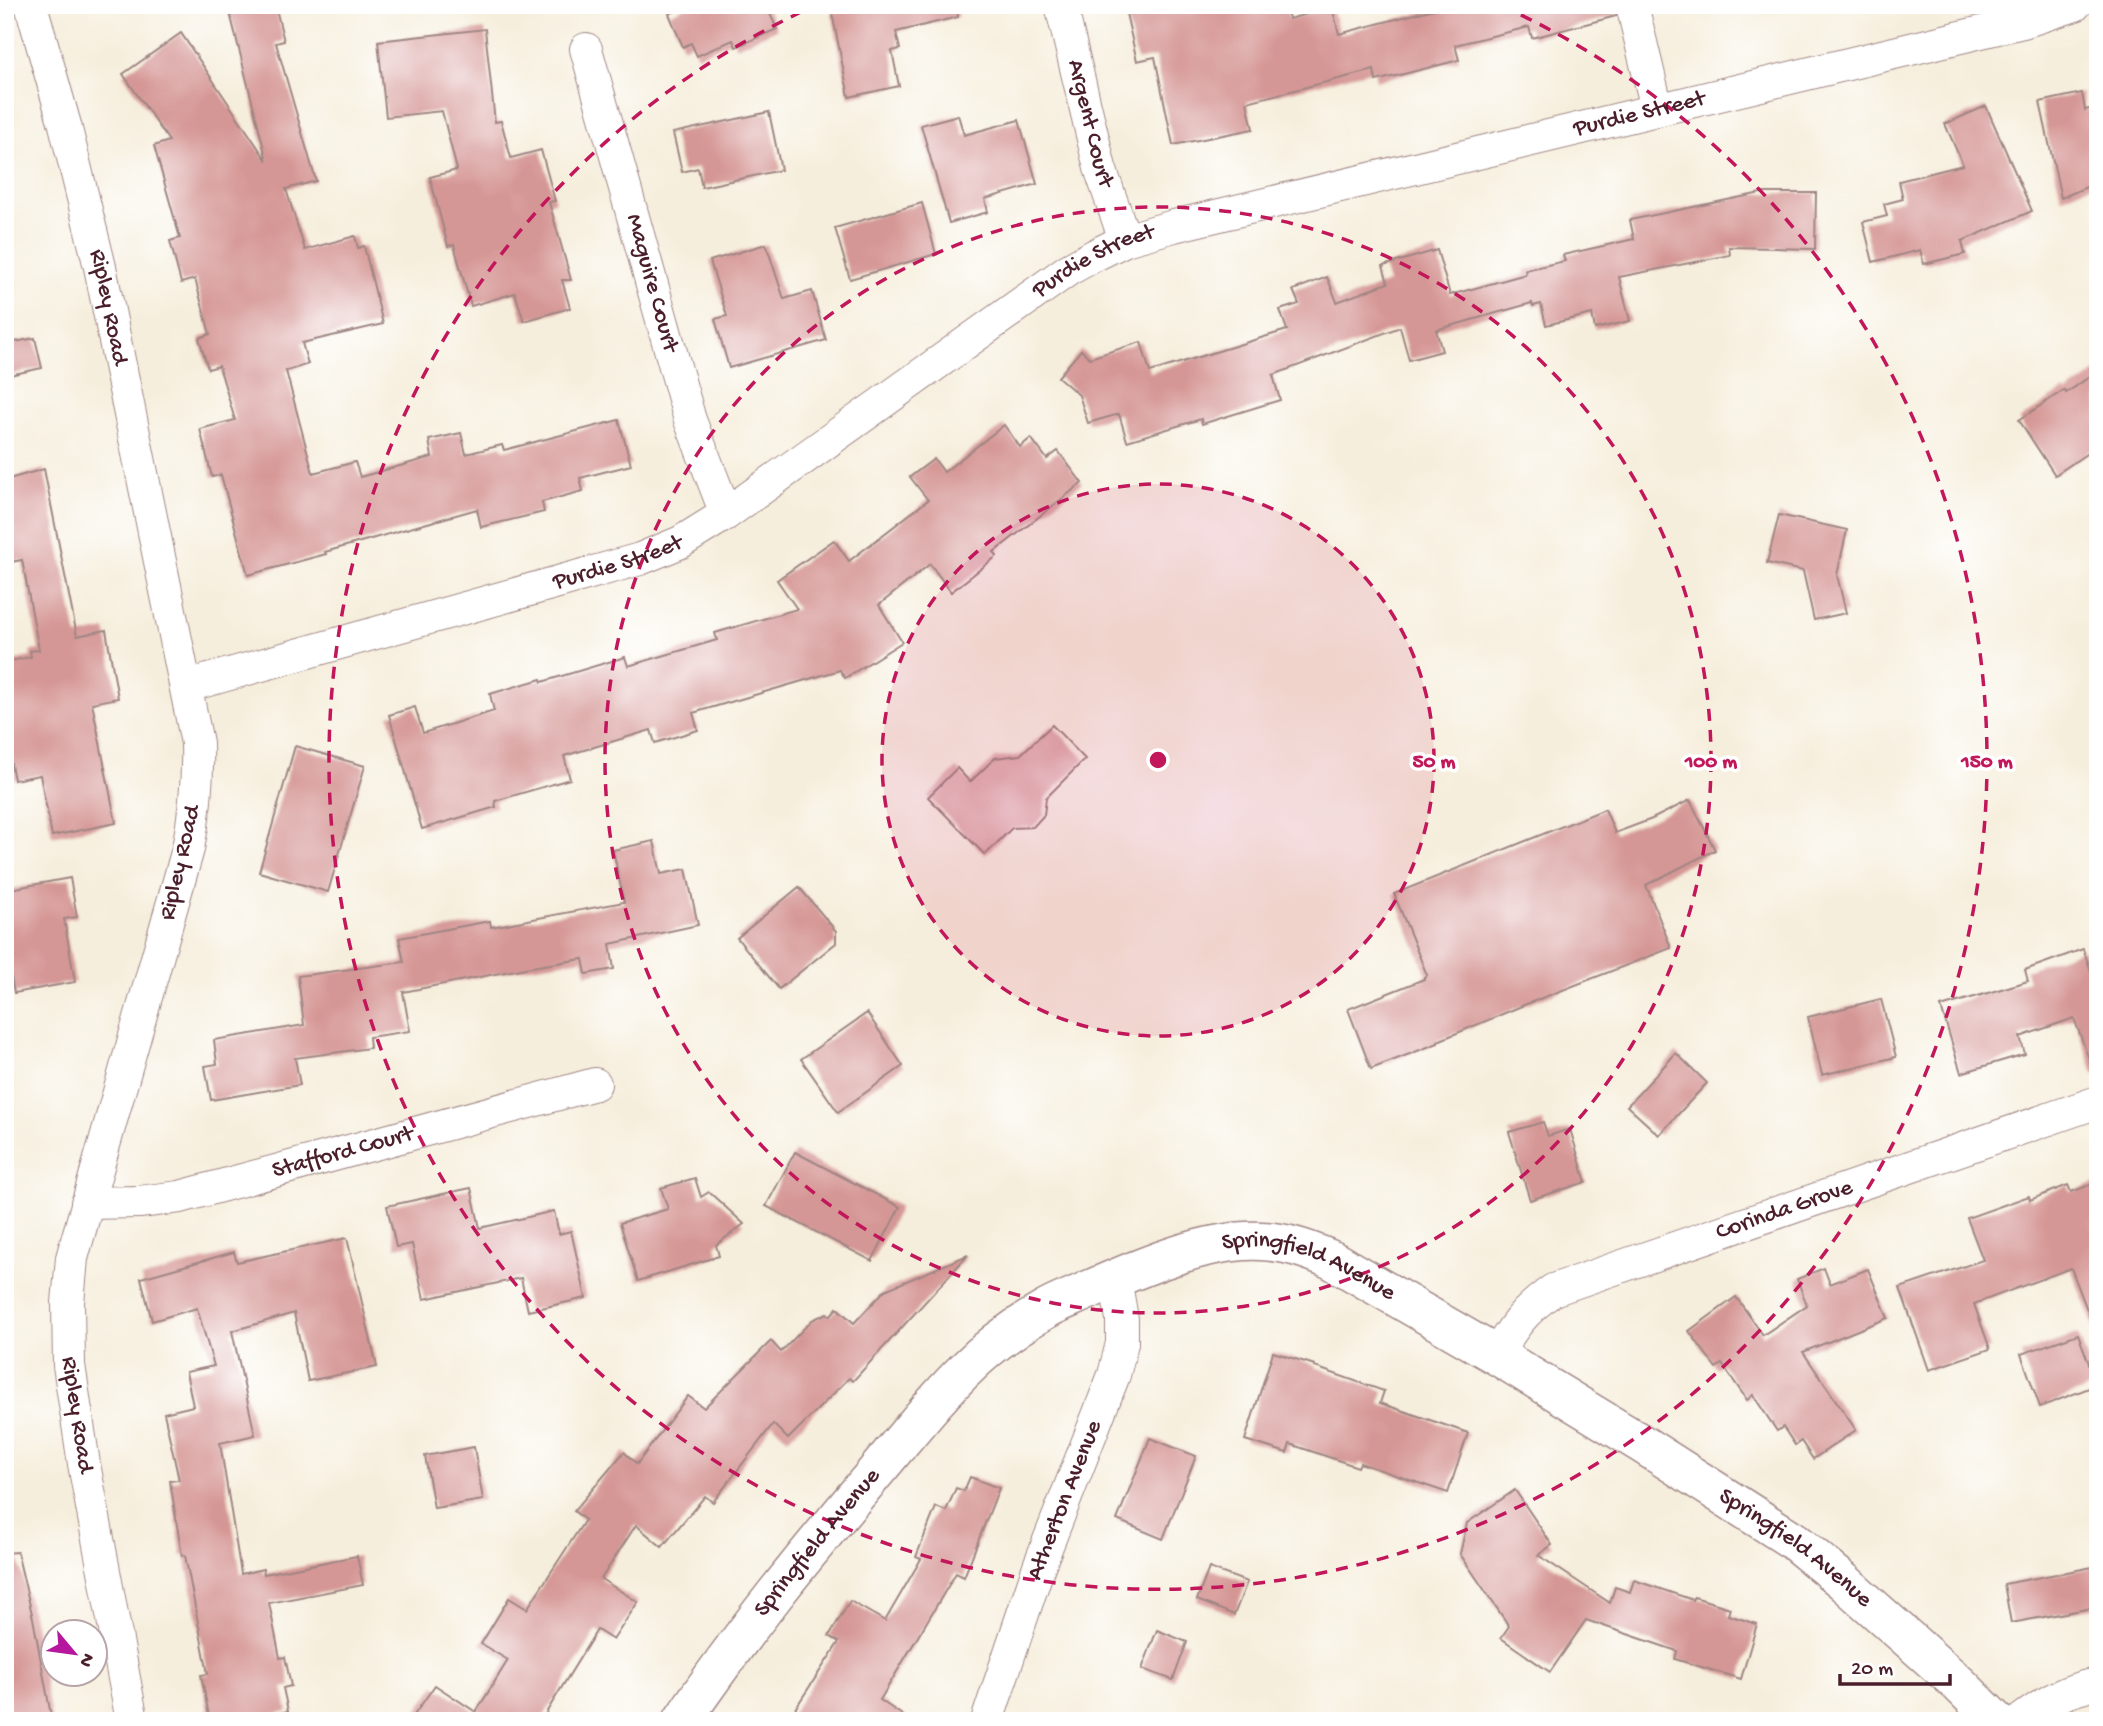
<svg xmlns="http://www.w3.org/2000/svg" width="2103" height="1726" font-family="'Gochi Hand',sans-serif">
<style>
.building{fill:#d59795}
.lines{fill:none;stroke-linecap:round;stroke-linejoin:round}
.street-casing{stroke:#a08684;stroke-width:34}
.secondary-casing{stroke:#a08684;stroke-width:41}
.street{stroke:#fff;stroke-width:32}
.secondary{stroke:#fff;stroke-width:38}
.ring{fill:none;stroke:#c2185b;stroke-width:3.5;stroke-dasharray:12 9}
.labels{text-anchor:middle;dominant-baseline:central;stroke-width:7;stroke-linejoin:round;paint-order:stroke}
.street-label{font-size:24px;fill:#4a1f2b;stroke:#fff}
.centre{fill:#c2185b;stroke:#fff;stroke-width:3.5}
.ring-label{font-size:21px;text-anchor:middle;font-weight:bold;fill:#c2185b;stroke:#fff;stroke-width:7;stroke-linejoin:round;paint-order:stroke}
</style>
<rect width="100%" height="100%" fill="#fff"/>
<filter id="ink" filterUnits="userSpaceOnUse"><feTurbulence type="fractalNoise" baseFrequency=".0143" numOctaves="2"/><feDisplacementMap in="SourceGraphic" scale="14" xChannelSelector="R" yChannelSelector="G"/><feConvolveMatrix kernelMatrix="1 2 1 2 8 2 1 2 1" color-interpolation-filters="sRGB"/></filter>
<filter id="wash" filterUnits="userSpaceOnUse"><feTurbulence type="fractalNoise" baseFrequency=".00686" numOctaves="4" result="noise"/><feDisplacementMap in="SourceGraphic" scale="28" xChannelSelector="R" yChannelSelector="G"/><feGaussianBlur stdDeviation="1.57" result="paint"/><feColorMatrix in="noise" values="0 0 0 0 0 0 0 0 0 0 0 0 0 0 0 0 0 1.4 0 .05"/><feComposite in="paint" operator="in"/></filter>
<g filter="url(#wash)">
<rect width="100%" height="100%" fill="#f6eedc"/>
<g id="blocks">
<g class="building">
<path d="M 228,5 L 275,5 L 284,41 L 276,43 L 316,181 L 286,189 L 305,250 L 355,236 L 358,248 L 364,246 L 383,324 L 302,343 L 308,364 L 286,371 L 313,473 L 355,462 L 360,477 L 432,457 L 429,440 L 461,433 L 466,454 L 502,445 L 504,450 L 619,420 L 631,465 L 580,478 L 583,491 L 542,502 L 544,512 L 481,527 L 477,509 L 325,552 L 326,554 L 248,575 L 221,475 L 212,477 L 200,429 L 235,420 L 219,366 L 208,369 L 199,338 L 210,334 L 195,279 L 181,283 L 170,241 L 180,238 L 154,146 L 169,141 L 123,74 L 181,33 L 267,161 Z"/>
<path d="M 688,5 L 766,5 L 777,29 L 736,47 L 733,40 L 697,56 L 691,43 L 683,47 L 669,14 Z"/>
<path d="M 869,5 L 957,5 L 958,17 L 896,32 L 900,49 L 892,51 L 899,86 L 849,97 L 832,13 Z"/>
<path d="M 1141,5 L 1286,5 L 1289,19 L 1332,7 L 1339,34 L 1449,5 L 1614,5 L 1616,16 L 1532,38 L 1529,27 L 1455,45 L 1459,60 L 1376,81 L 1374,70 L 1247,102 L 1253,129 L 1173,145 L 1155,57 L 1137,61 L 1125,9 Z"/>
<path d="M 485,29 L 495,122 L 501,121 L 511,158 L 541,150 L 555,201 L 549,202 L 571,280 L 562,280 L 570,308 L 524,321 L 515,293 L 471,306 L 454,245 L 448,246 L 430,177 L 457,170 L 442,111 L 386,117 L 378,41 Z"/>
<path d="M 2082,93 L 2085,110 L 2098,107 L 2098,182 L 2061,198 L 2040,102 Z"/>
<path d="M 1986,106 L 2032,211 L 1962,241 L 1965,254 L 1924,264 L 1920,250 L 1873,262 L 1863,222 L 1887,216 L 1884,204 L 1903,199 L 1899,181 L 1963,165 L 1945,124 Z"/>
<path d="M 769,112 L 781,170 L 702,187 L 698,168 L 682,172 L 673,133 Z"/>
<path d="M 958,115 L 964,135 L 1019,120 L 1037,184 L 985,199 L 988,212 L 949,223 L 921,125 Z"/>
<path d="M 1761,193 L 1816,193 L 1815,249 L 1729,247 L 1730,255 L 1619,277 L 1630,321 L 1595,329 L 1592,314 L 1546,325 L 1541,304 L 1533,306 L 1532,303 L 1436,330 L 1442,351 L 1409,360 L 1400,327 L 1273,375 L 1280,400 L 1202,424 L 1201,419 L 1127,441 L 1119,414 L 1088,423 L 1079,395 L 1058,377 L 1081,350 L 1090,358 L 1141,342 L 1150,372 L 1287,330 L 1280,310 L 1299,304 L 1293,290 L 1327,277 L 1337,302 L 1388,283 L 1383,266 L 1437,250 L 1450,295 L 1526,274 L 1525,270 L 1565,261 L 1563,255 L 1634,239 L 1630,220 Z"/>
<path d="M 922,203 L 936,254 L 850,279 L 835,228 Z"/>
<path d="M 766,244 L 784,299 L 812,291 L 826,340 L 729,368 L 715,319 L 727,316 L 710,261 Z"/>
<path d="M 35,338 L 42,368 L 5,376 L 5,344 Z"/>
<path d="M 2098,371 L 2098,446 L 2055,475 L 2019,420 L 2064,390 L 2066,393 Z"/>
<path d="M 1004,425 L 1020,447 L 1031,438 L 1047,459 L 1058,451 L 1082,483 L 994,552 L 997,556 L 951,592 L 930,564 L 879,605 L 902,642 L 845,678 L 840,670 L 693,713 L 698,730 L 655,743 L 651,730 L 564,756 L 570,779 L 495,801 L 496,807 L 422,829 L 389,715 L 415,707 L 423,733 L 494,711 L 490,694 L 541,679 L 542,682 L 625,657 L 628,666 L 717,640 L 715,633 L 797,609 L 777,580 L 834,540 L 849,561 L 928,500 L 910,477 L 934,459 L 944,472 Z"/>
<path d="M 44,469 L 77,636 L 106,630 L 118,698 L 92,703 L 116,823 L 52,836 L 40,775 L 14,780 L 5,733 L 5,662 L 31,657 L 30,651 L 39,650 L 22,560 L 5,563 L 5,480 Z"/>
<path d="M 1779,515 L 1847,530 L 1837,575 L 1846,613 L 1814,620 L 1803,571 L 1767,563 Z"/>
<path d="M 1052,725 L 1085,759 L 1046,798 L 1044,815 L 1033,827 L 1012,828 L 985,855 L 928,797 L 957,768 L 970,782 L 995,758 L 1020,755 Z"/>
<path d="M 295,746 L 365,766 L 328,892 L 259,872 Z"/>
<path d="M 1690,800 L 1715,850 L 1646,885 L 1671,948 L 1524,1005 L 1438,1041 L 1438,1043 L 1371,1069 L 1348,1009 L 1424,979 L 1424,977 L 1427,975 L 1394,894 L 1605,809 L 1615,833 L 1652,819 Z"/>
<path d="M 654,841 L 661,874 L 686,869 L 698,925 L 610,944 L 614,969 L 586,974 L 583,959 L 531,967 L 403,992 L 410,1031 L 369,1037 L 370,1048 L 295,1058 L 300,1085 L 211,1100 L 205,1066 L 217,1064 L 214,1040 L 304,1025 L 298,976 L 404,962 L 399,938 L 490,921 L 491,927 L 624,902 L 613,850 Z"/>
<path d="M 70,878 L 77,917 L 64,919 L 75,982 L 14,993 L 5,943 L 5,890 Z"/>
<path d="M 799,887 L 836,931 L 836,943 L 779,989 L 737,938 Z"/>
<path d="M 2083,949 L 2098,990 L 2098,1073 L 2094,1073 L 2074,1018 L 2020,1037 L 2025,1054 L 1961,1073 L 1941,1007 L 2028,981 L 2025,970 Z"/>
<path d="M 1881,999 L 1896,1057 L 1822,1075 L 1808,1017 Z"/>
<path d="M 867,1013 L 903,1066 L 838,1112 L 801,1059 Z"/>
<path d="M 1676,1053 L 1707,1083 L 1659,1135 L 1627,1106 Z"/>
<path d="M 1543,1122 L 1548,1136 L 1570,1129 L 1586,1182 L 1530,1200 L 1509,1132 Z"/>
<path d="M 795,1152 L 900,1207 L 872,1261 L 766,1206 Z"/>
<path d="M 695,1178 L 701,1197 L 709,1192 L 744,1224 L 716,1245 L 719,1256 L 638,1281 L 620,1223 L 668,1209 L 661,1188 Z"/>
<path d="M 2098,1182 L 2098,1332 L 2096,1333 L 2071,1268 L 1974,1304 L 1990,1349 L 1929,1370 L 1900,1288 L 1983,1260 L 1967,1218 L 2029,1196 L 2030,1200 L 2068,1185 L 2071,1192 Z"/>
<path d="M 471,1188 L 480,1228 L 554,1211 L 559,1234 L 571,1231 L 586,1298 L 528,1311 L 521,1278 L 424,1299 L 412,1244 L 396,1247 L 387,1206 Z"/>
<path d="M 347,1238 L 377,1367 L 308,1381 L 294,1313 L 232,1331 L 255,1435 L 220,1443 L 241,1574 L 263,1569 L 264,1574 L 357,1556 L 363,1585 L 269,1603 L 280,1658 L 285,1657 L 291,1686 L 283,1688 L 288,1711 L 241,1721 L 210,1721 L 201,1675 L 208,1674 L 185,1555 L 182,1556 L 170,1481 L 179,1480 L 164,1413 L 193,1406 L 186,1372 L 214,1366 L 197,1308 L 152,1321 L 141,1278 L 234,1252 L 237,1262 Z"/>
<path d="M 968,1255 L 853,1381 L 849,1378 L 788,1439 L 773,1424 L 713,1502 L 705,1496 L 662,1547 L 636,1525 L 601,1579 L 638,1602 L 613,1640 L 597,1630 L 541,1721 L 410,1721 L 435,1685 L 476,1712 L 508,1660 L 481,1644 L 509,1598 L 527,1609 L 585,1520 L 574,1511 L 624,1452 L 637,1464 L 688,1396 L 704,1408 L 771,1341 L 781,1352 L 812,1320 L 827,1313 L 830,1316 L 837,1308 L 854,1323 L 885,1290 Z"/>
<path d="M 1824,1268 L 1830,1284 L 1868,1269 L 1888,1318 L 1803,1352 L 1856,1430 L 1813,1459 L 1801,1441 L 1795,1445 L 1783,1427 L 1777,1431 L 1753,1395 L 1747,1400 L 1722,1364 L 1716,1368 L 1689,1331 L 1736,1297 L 1763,1335 L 1807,1305 L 1797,1279 Z"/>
<path d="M 2078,1334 L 2097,1385 L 2040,1407 L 2021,1354 Z"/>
<path d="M 1273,1352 L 1315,1365 L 1315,1367 L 1384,1391 L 1380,1403 L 1468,1433 L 1448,1493 L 1360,1463 L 1358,1467 L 1290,1444 L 1287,1453 L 1245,1440 Z"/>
<path d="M 1150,1438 L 1196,1456 L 1163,1539 L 1117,1520 Z"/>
<path d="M 474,1447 L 483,1500 L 434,1508 L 425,1456 Z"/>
<path d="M 970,1477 L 999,1488 L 964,1577 L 956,1573 L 880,1700 L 911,1721 L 787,1721 L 839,1642 L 829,1636 L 850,1601 L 885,1621 L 921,1559 L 916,1557 L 936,1507 L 946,1511 L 956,1488 L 964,1491 Z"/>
<path d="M 1515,1490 L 1552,1545 L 1538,1555 L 1610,1603 L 1615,1587 L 1630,1592 L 1634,1580 L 1693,1600 L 1694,1597 L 1730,1608 L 1728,1615 L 1757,1624 L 1741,1679 L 1675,1659 L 1677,1651 L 1586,1620 L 1550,1672 L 1501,1638 L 1509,1626 L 1460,1554 L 1467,1523 Z"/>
<path d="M 17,1552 L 33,1618 L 52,1721 L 5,1721 L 5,1553 Z"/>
<path d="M 2098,1566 L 2098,1607 L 2011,1623 L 2004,1584 Z"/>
<path d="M 1209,1568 L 1247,1582 L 1234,1615 L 1197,1600 Z"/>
<path d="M 1157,1630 L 1187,1642 L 1173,1680 L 1142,1669 Z"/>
</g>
</g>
</g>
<g filter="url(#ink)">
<use href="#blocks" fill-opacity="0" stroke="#a08684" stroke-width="2"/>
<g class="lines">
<g class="street-casing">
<g id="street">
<path id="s1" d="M 31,5 L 65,125 L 100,267 L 197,743 C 198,779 195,813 188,849 L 72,1258 L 68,1303 L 69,1365 L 84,1464 L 132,1721"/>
<path id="s2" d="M 1061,5 L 1100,168 L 1125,240"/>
<path d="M 1632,5 L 1657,109"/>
<path id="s3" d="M 586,49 L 690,420 L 726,514"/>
<path id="s4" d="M 187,686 L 640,559 L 681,542 L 726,514 L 1068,270 L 1095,255 L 1125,240 L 1174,226 L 2023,22 L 2075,5"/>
<path id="s5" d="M 87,1203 L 139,1202 L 180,1197 L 595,1084"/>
<path id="s6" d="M 1496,1355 C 1515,1324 1524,1311 1553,1290 L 2098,1102"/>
<path id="s7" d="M 987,1721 L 1039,1566 L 1114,1375 L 1122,1343 L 1122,1319 L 1115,1278"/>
<path d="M 2020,1721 C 2045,1702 2067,1689 2098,1684"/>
</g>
</g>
<g class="secondary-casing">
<g id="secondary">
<path id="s8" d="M 682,1721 C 740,1635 807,1553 874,1474 C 904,1439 932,1402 965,1370 C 988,1347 1017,1326 1045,1310 C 1057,1303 1071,1298 1084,1292 C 1134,1270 1206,1238 1261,1241 C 1287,1242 1309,1250 1332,1260 L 1496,1355 L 1642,1444 L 1794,1541 L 1843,1581 L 1959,1684 L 1996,1721"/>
</g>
</g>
<use href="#street" class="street"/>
<use href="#secondary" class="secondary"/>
</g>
</g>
<circle cx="1158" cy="760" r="276" fill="#c2185b" fill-opacity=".12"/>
<g class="ring">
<circle cx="1158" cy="760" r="276"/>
<circle cx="1158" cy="760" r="553"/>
<path d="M1502 6A829 829 0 1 1 814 6"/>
</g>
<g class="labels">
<g class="street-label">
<text stroke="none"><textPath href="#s4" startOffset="1582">Purdie Street</textPath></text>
<text stroke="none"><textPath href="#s2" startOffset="122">Argent Court</textPath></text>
<text stroke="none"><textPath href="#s4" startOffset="1015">Purdie Street</textPath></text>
<text stroke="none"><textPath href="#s3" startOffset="243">Maguire Court</textPath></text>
<text stroke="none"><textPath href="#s1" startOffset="312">Ripley Road</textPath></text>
<text stroke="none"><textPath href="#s4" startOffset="448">Purdie Street</textPath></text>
<text transform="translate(181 863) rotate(-77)">Ripley Road</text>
<text stroke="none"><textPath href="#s5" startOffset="262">Stafford Court</textPath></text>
<text stroke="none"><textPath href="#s6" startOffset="332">Corinda Grove</textPath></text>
<text stroke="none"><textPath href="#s8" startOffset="833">Springfield Avenue</textPath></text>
<text stroke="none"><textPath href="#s1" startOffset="1446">Ripley Road</textPath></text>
<text stroke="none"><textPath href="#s7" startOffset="234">Atherton Avenue</textPath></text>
<text stroke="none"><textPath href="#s8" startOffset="224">Springfield Avenue</textPath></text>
<text stroke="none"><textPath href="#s8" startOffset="1400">Springfield Avenue</textPath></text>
</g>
</g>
<circle cx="1158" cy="760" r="10" class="centre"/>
<g class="ring-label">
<text x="1434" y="767">50 m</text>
<text x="1711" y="767">100 m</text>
<text x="1987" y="767">150 m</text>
</g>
<rect width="2103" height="1726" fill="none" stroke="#fff" stroke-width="28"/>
<g transform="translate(74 1653) rotate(119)"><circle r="33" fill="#ffffff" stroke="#b7a5aa" stroke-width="2"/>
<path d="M0-5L12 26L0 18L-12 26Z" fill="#b5179e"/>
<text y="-10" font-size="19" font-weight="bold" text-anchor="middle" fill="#4a1f2b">N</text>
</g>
<path d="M1840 1674v10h110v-10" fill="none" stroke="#4a1f2b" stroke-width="3.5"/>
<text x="1851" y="1674" font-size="21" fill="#4a1f2b" stroke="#ffffff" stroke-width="5" paint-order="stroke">20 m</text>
</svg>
